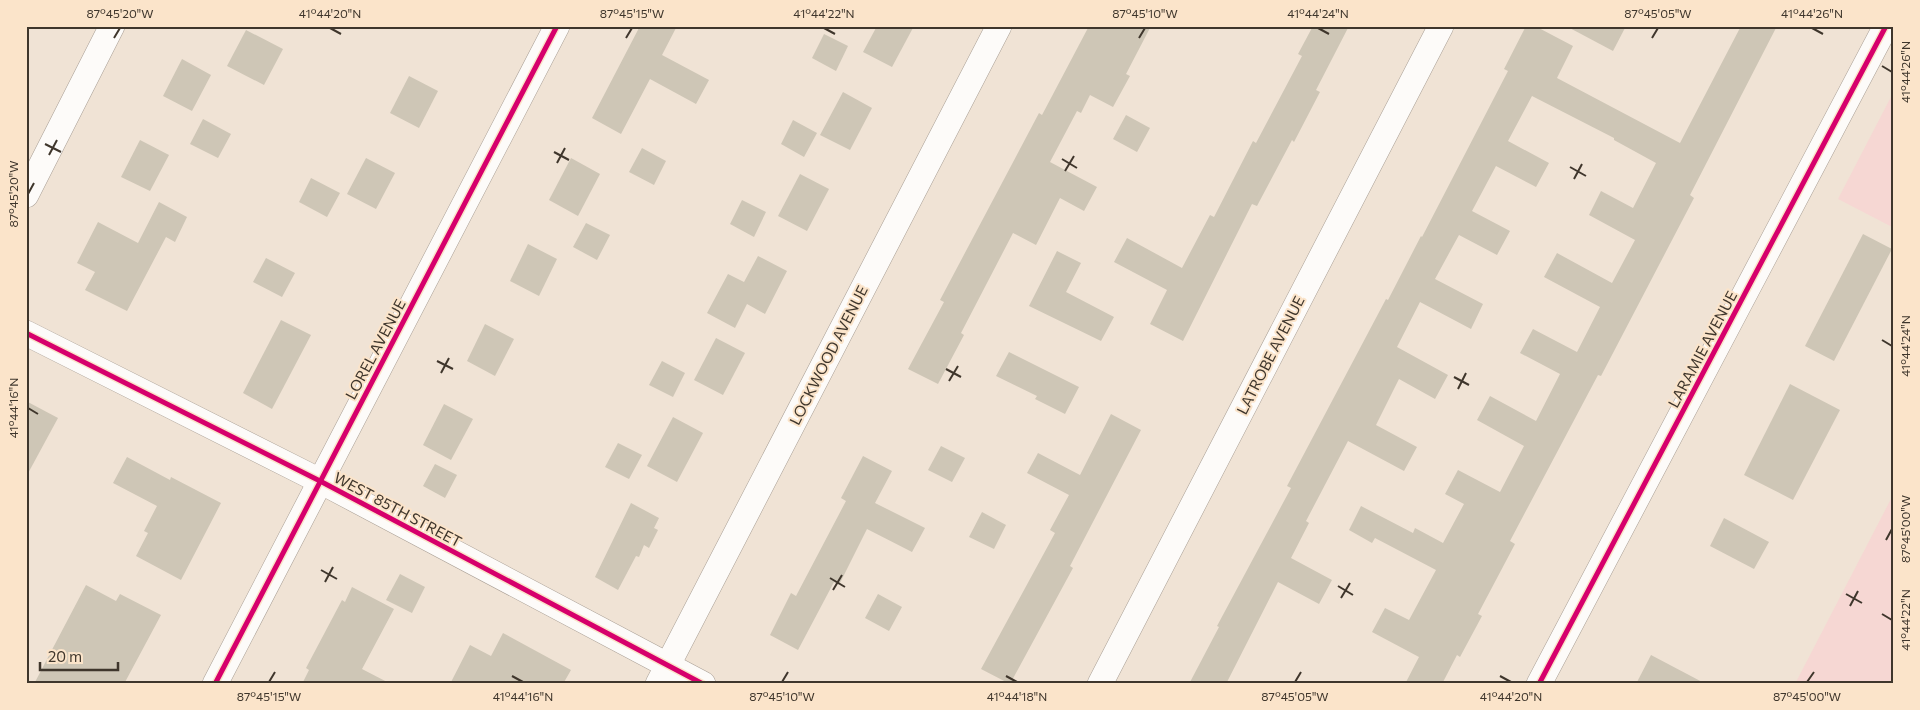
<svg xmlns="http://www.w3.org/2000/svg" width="1920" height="710" font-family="Commissioner,sans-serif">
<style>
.green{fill:#f6d7d3}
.building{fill:#cec6b6}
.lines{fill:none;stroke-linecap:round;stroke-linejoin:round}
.minor-casing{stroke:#a99f95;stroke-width:26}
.minor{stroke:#fdfbf9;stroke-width:25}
.cycleway-casing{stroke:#fbe4ca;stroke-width:8}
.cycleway{stroke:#d6006c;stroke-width:5}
.ticks{fill:none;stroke:#3f362c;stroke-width:2}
.labels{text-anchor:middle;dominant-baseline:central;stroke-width:4;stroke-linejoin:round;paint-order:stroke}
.street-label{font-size:15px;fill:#3f362c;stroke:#fbe4ca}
.neatline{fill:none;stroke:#3f362c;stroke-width:2}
.ticks-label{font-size:12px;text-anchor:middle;fill:#3f362c}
</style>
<rect width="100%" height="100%" fill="#f0e3d5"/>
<g class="green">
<path d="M 1894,91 L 1894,228 L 1838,199 Z"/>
<path d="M 1894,493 L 1894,684 L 1795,684 Z"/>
</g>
<g class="building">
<path d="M 640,26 L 677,26 L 662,55 L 709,80 L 696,104 L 650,79 L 621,134 L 592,118 Z"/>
<path d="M 877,26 L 914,26 L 892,67 L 863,52 Z"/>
<path d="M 1089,26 L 1151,26 L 1126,74 L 1130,76 L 1113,107 L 1090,95 L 1081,113 L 1077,111 L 1050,162 L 1097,187 L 1084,211 L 1060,198 L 1036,245 L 1013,233 L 961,333 L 964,335 L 938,384 L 908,369 L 944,302 L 940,300 L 1039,113 L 1042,115 Z"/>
<path d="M 1313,26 L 1349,26 L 1316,90 L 1320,92 L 1294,142 L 1292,140 L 1257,206 L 1252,204 L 1183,341 L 1150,324 L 1167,290 L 1114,262 L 1127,238 L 1182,268 L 1210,215 L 1214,217 L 1253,141 L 1256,143 L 1302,56 L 1298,54 Z"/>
<path d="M 1526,26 L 1535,26 L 1573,46 L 1557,78 L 1680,143 L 1741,26 L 1777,26 L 1690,195 L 1694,198 L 1659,265 L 1601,376 L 1598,375 L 1510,541 L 1515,544 L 1478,614 L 1482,616 L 1460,657 L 1457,655 L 1442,684 L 1405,684 L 1419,657 L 1372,632 L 1385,608 L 1409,620 L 1436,570 L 1375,538 L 1372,543 L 1349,530 L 1361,506 L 1413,533 L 1415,528 L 1443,543 L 1464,504 L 1445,494 L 1458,470 L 1500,492 L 1524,446 L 1477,420 L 1490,396 L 1536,421 L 1560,374 L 1520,353 L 1533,329 L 1577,352 L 1600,307 L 1544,277 L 1557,253 L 1612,283 L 1635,240 L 1589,215 L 1601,191 L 1633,208 L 1656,163 L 1614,140 L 1614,138 L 1532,96 L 1508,141 L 1549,163 L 1536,187 L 1496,166 L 1472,211 L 1510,231 L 1497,255 L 1459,235 L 1435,279 L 1483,304 L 1471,329 L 1420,302 L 1397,347 L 1448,375 L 1435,399 L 1399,379 L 1376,425 L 1417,447 L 1404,471 L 1348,441 L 1306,521 L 1309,523 L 1291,558 L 1332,580 L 1319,604 L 1278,582 L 1226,684 L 1189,684 L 1219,627 L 1217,626 L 1291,488 L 1287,486 L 1386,299 L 1388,300 L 1421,236 L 1422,237 L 1508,71 L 1504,69 Z"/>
<path d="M 1566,26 L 1626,26 L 1613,51 Z"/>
<path d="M 246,30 L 283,49 L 264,85 L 227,66 Z"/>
<path d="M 824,34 L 848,46 L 836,71 L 812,58 Z"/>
<path d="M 182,59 L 211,75 L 192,111 L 163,96 Z"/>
<path d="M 409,76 L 438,91 L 419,128 L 390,113 Z"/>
<path d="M 843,92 L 872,108 L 850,150 L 820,135 Z"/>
<path d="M 1126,115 L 1150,128 L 1137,152 L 1113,139 Z"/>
<path d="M 203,119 L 231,134 L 218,158 L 190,144 Z"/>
<path d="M 793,120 L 817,133 L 804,157 L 781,144 Z"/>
<path d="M 140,140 L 169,155 L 150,191 L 121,177 Z"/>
<path d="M 642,148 L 666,161 L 654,185 L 629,172 Z"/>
<path d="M 366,158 L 395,173 L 376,209 L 347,194 Z"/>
<path d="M 571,158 L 600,174 L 578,216 L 549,200 Z"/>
<path d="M 800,174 L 829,189 L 807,231 L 778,216 Z"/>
<path d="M 311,178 L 340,193 L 327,217 L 299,202 Z"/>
<path d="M 742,200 L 766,212 L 754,237 L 730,224 Z"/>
<path d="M 159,202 L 187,217 L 175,242 L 166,237 L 127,311 L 85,290 L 95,272 L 77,263 L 98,222 L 138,243 Z"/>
<path d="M 586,223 L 610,235 L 597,260 L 573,247 Z"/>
<path d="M 1863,234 L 1892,249 L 1834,361 L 1805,346 Z"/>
<path d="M 528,244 L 557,259 L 539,296 L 510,281 Z"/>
<path d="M 1057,251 L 1081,263 L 1066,292 L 1114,317 L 1101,341 L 1029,306 Z"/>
<path d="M 758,256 L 787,271 L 765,314 L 747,304 L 735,328 L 707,313 L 728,274 L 744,282 Z"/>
<path d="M 266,258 L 295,273 L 282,297 L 253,282 Z"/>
<path d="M 281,320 L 311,335 L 272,409 L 243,393 Z"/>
<path d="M 485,324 L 514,339 L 495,376 L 467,361 Z"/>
<path d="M 716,338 L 745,353 L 723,395 L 694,380 Z"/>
<path d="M 1009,352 L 1079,387 L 1065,414 L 1035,399 L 1037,396 L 996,376 Z"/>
<path d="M 662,361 L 685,373 L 673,397 L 649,385 Z"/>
<path d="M 1790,384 L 1840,410 L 1793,500 L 1744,475 Z"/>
<path d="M 26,401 L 58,418 L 26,477 Z"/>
<path d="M 444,404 L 473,419 L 451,460 L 423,445 Z"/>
<path d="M 1111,414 L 1141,430 L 1070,566 L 1073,568 L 1010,684 L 981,669 L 1055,533 L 1050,530 L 1069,495 L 1027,473 L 1038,453 L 1080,475 Z"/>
<path d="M 673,417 L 703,433 L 677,482 L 647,466 Z"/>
<path d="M 618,443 L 642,455 L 629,479 L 605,467 Z"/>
<path d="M 941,446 L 965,458 L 952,482 L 928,470 Z"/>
<path d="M 863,456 L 892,471 L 875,503 L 925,528 L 912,552 L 867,529 L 839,585 L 834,582 L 798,650 L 770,635 L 791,593 L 796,596 L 846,501 L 841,498 Z"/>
<path d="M 127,457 L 170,480 L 171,477 L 221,503 L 181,580 L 136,556 L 148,533 L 144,531 L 157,506 L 113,483 Z"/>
<path d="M 435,464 L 457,475 L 445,498 L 423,486 Z"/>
<path d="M 631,503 L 659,518 L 654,528 L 658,530 L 649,548 L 644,545 L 639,557 L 636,556 L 618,590 L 595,577 Z"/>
<path d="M 982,512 L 1006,525 L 994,549 L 969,537 Z"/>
<path d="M 1724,518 L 1769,542 L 1754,569 L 1710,546 Z"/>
<path d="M 400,574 L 425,587 L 412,613 L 386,600 Z"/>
<path d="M 86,585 L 116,601 L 120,594 L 161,615 L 124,684 L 34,684 Z"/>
<path d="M 352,587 L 394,609 L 362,669 L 391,684 L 302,684 L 309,670 L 306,668 L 342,600 L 345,602 Z"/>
<path d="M 878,594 L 902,607 L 889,631 L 865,618 Z"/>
<path d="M 503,633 L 571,670 L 563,684 L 450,684 L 470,645 L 491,656 Z"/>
<path d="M 1651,655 L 1706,684 L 1636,684 Z"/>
</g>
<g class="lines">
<g class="minor-casing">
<g id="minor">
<path d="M 26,195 L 112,26"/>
<path d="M 26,333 L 320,481 L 703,684"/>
<path d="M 215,684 L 557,26"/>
<path d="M 658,684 L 999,26"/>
<path d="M 1100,684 L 1441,26"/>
<path d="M 1539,684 L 1886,26"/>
</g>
</g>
<use href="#minor" class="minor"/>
<g class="cycleway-casing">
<g id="cycleway">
<path d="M 26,333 L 320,481 L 703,684"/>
<path d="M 215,684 L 557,26"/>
<path d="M 1539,684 L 1886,26"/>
</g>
</g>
<use href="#cycleway" class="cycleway"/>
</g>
<path class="ticks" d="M 330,28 L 341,34M 824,28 L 835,34M 1318,28 L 1329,34M 1812,28 L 1823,34M 114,38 L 120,28M 626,38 L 632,28M 1139,38 L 1145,28M 1652,38 L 1658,28M 1882,66 L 1892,72M 45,144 L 61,152M 554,152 L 569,160M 49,155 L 57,140M 1062,159 L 1077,168M 557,163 L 565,148M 1570,167 L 1586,176M 1065,171 L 1074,156M 1574,179 L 1582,164M 28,194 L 34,183M 1882,340 L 1892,346M 437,361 L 453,369M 946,369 L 961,377M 441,373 L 449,358M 1454,377 L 1469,385M 949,381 L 958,366M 1458,389 L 1466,373M 28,408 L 38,414M 1886,540 L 1892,529M 321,570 L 337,579M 830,578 L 845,587M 325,582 L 333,567M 1338,586 L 1353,595M 833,590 L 842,575M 1846,594 L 1862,603M 1341,598 L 1350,583M 1850,606 L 1858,591M 1882,614 L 1892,620M 512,676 L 523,682M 1006,676 L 1017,682M 1500,676 L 1511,682M 269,682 L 275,672M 782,682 L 788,672M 1295,682 L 1301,672M 1807,682 L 1814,672"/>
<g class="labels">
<g class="street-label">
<text transform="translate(375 349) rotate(-62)">LOREL AVENUE</text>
<text transform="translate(1702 349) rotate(-62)">LARAMIE AVENUE</text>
<text transform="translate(828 355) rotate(-63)">LOCKWOOD AVENUE</text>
<text transform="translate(1270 355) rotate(-63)">LATROBE AVENUE</text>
<text transform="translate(398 509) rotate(28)">WEST 85TH STREET</text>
</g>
</g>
<rect width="1920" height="710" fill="none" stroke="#fbe4ca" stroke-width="55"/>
<path d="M40 662v8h78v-8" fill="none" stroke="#3f362c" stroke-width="2.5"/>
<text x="48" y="662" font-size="15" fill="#3f362c" stroke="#fbe4ca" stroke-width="4" paint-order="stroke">20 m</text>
<rect x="28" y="28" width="1864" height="654" class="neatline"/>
<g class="ticks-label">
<text x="120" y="18">87°45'20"W</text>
<text x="330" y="18">41°44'20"N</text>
<text x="632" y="18">87°45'15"W</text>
<text x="824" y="18">41°44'22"N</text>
<text x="1145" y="18">87°45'10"W</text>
<text x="1318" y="18">41°44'24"N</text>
<text x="1658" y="18">87°45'05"W</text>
<text x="1812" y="18">41°44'26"N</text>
<text transform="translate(1906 72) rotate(-90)" y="4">41°44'26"N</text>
<text transform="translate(14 194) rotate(-90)" y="4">87°45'20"W</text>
<text transform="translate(1906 346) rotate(-90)" y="4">41°44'24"N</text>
<text transform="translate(14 408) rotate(-90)" y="4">41°44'16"N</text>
<text transform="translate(1906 529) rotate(-90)" y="4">87°45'00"W</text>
<text transform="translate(1906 620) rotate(-90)" y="4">41°44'22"N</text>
<text x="269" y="701">87°45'15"W</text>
<text x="523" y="701">41°44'16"N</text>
<text x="782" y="701">87°45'10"W</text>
<text x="1017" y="701">41°44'18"N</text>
<text x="1295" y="701">87°45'05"W</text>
<text x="1511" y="701">41°44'20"N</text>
<text x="1807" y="701">87°45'00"W</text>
</g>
</svg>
